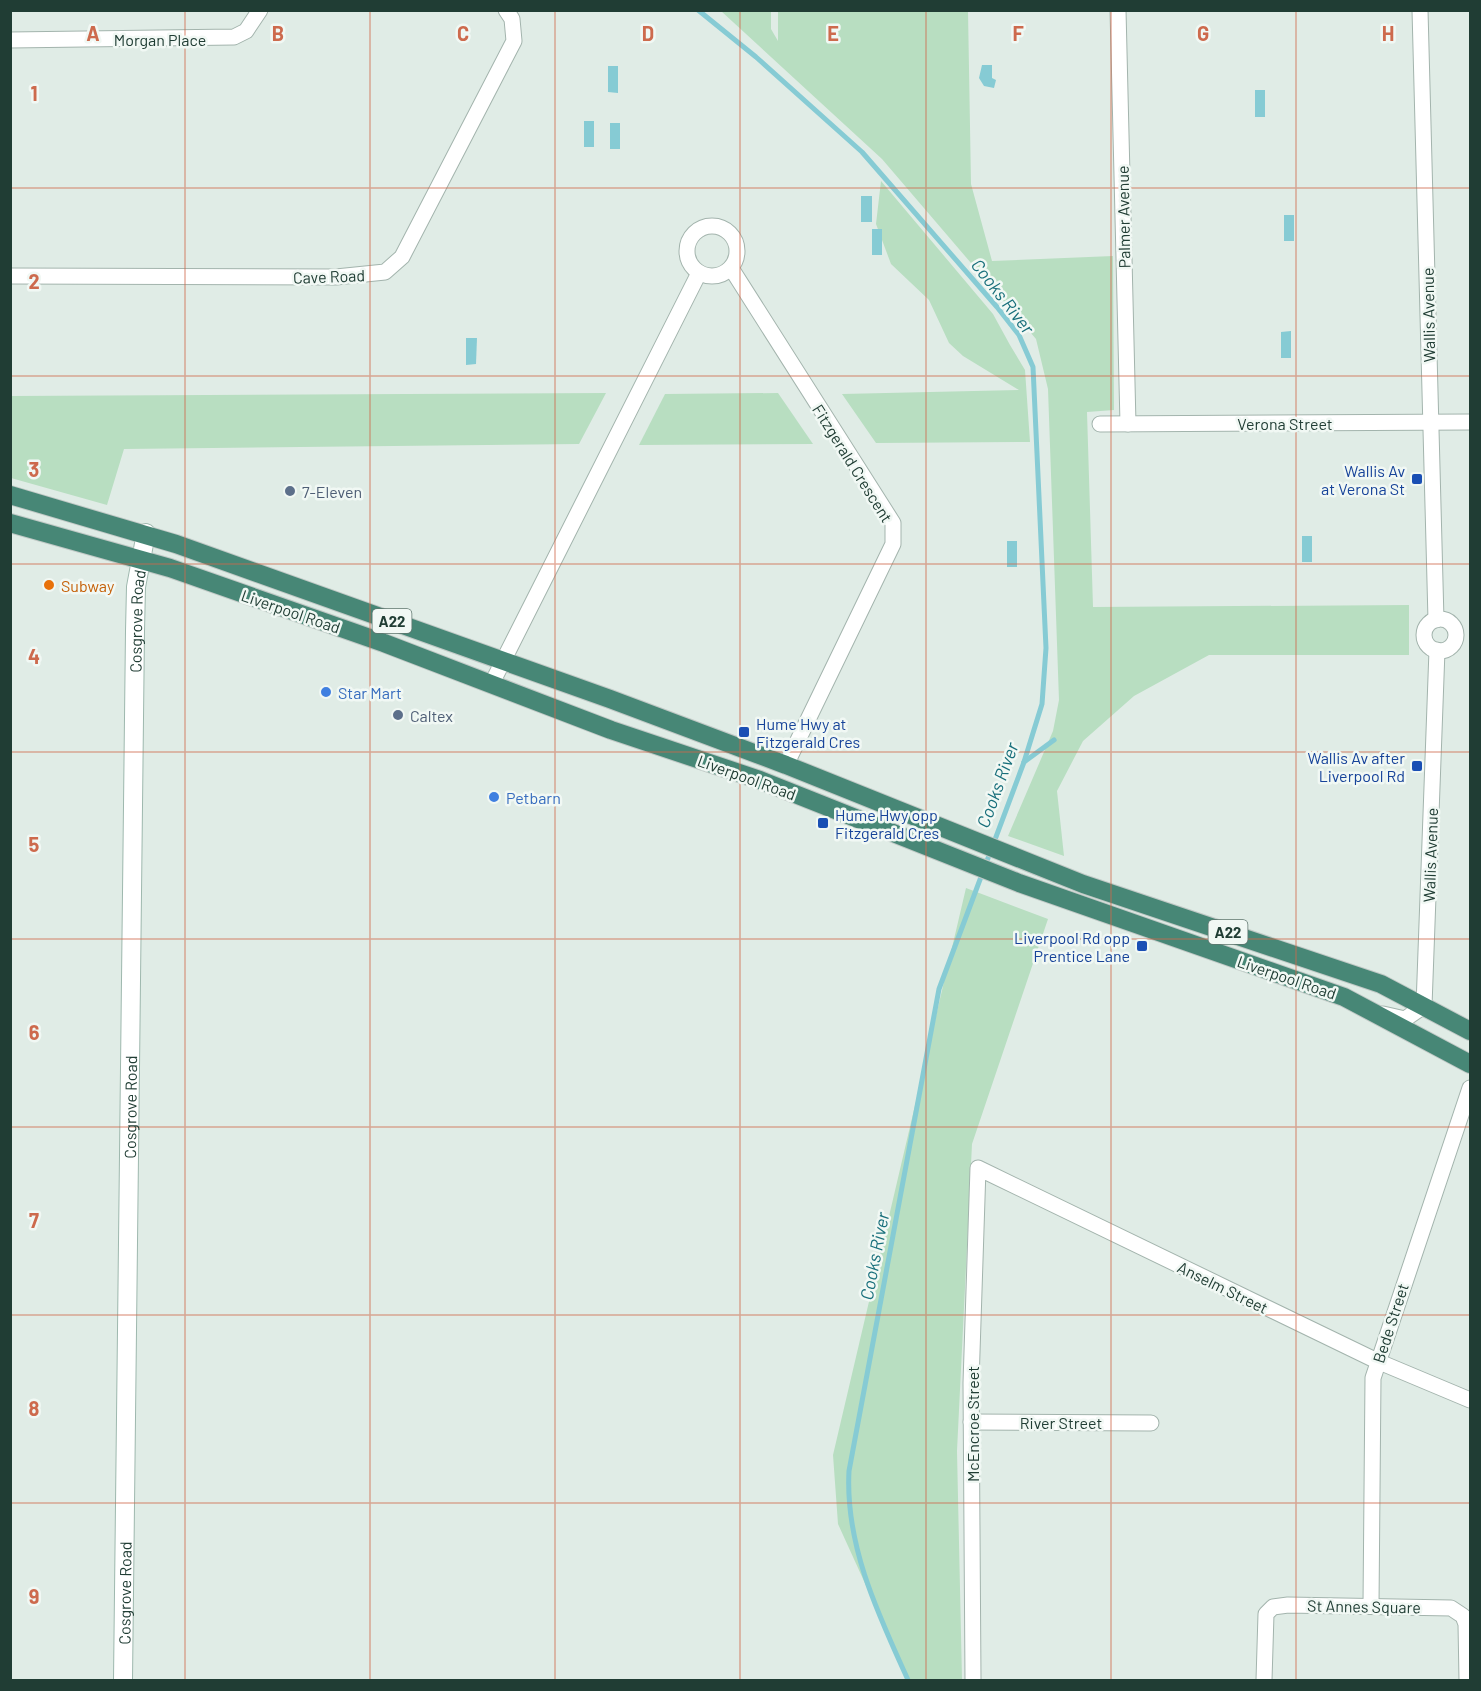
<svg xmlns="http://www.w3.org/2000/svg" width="1481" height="1691" font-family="Barlow,sans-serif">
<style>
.green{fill:#b8dec1}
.water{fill:#86cbd4}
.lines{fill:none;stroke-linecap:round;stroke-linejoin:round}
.stream{stroke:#86cbd4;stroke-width:5}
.minor-casing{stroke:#a3b4ad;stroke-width:17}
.secondary-casing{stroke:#9eb8ae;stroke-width:20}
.trunk-casing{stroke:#c1c9c6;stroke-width:20}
.minor{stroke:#fff;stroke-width:15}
.secondary{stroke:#fff;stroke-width:18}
.trunk{stroke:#478776;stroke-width:18}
.grid{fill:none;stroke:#cd6a4d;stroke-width:1.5;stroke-opacity:0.55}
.transit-dot{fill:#1a4fb4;stroke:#f1f8f4;stroke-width:2}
.service-dot{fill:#5c6f8a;stroke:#f1f8f4;stroke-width:2}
.food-dot{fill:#e8710a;stroke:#f1f8f4;stroke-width:2}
.shop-dot{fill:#3f7fe0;stroke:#f1f8f4;stroke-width:2}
.labels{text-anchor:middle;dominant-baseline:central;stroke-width:5;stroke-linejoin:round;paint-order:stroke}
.shield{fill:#f1f8f4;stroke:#5f756e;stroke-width:1.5}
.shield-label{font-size:15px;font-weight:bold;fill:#203d34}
.street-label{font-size:16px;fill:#203d34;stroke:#f1f8f4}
.transit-label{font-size:16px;fill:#164399;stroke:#f1f8f4;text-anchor:end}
.service-label{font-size:16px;fill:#4e5e75;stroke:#f1f8f4;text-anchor:start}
.food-label{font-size:16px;fill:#c56008;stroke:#f1f8f4;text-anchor:start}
.shop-label{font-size:16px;fill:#366cbe;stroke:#f1f8f4;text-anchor:start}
.water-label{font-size:18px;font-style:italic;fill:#186f7b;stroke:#f1f8f4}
.grid-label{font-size:20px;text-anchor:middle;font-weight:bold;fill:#cd6a4d;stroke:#f1f8f4;stroke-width:5;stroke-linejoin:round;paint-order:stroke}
</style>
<rect width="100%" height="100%" fill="#e0ece6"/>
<g class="green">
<path d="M 721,11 L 771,11 L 771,29 L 778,41 L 778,11 L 968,11 L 971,184 L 992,261 L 1113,256 L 1114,410 L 1087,412 L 1093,607 L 1409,605 L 1409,655 L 1209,655 L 1134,696 L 1083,741 L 1057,791 L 1064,856 L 1008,836 L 1053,731 L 1059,700 L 1048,389 L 1036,339 L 882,159 Z"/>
<path d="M 881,181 L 993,314 L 1010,345 L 1025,370 L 1030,442 L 876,443 L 842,394 L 1019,390 L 963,356 L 949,343 L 929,300 L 891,264 L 876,224 Z"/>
<path d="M 606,393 L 579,444 L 124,449 L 107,505 L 11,478 L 11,396 Z"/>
<path d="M 778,393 L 813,444 L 639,445 L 665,394 Z"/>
<path d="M 966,888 L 1048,919 L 972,1144 L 957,1451 L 962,1680 L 909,1680 L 838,1524 L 833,1455 Z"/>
</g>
<g class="water">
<path d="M 982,65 L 992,65 L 992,78 L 996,80 L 994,88 L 984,86 L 979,78 Z"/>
<path d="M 608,66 L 618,66 L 618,93 L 608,92 Z"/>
<rect x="1255" y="90" width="10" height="27"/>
<rect x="584" y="121" width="10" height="26"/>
<rect x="610" y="123" width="10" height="26"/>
<rect x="861" y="196" width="11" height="26"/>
<rect x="1284" y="215" width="10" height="26"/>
<rect x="872" y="229" width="10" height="26"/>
<path d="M 1291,331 L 1291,358 L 1281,358 L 1281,332 Z"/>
<path d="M 466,338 L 477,338 L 476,364 L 466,365 Z"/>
<rect x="1302" y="536" width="10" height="26"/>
<rect x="1007" y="541" width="10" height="26"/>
</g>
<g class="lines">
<g class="stream">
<path d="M 698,10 L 756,57 L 862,152 L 997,307 L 1019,335 L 1033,367 L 1046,648 L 1042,704 L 1024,762 L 939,989 L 849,1471 C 845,1545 878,1614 908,1680"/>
<path d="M 1024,762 L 1054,740"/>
</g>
<g class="minor-casing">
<g id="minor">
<path d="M 1118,10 L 1128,424"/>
<path d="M 1420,10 L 1436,620"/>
<path d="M 10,40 L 234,37 L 246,31 L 260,10"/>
<circle cx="712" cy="251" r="25"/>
<path d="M 731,268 L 893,523 L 893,544 L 786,765"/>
<path d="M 10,276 L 336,277 L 385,272 L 402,257 L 514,41 L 512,19 L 506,10"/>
<path d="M 1100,424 L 1470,422"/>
<circle cx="1440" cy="635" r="16"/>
<path d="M 491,685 L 699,273"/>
<path d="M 1383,1014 L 1405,1019 L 1424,1006 L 1437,650"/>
<path d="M 971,1422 L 1151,1423"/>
<path d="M 1371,1605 L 1373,1378 L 1470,1088"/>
<path d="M 973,1680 L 971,1383 L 978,1168 L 1377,1361 L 1470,1400"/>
<path d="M 1264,1680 L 1266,1614 L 1273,1607 L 1288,1605 L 1451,1608 L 1463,1616 L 1466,1624 L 1467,1680"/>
</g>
</g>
<g class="secondary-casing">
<g id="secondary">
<path id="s1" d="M 123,1680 L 135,631 L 136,587 L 146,533"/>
</g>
</g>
<g class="trunk-casing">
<g id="trunk">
<path d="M 10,495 L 176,544 L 610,699 L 786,765 L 1083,884 L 1381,984 L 1470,1031"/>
<path d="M 10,523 L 170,568 L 384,643 L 611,730 L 760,780 L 1019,883 L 1344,997 L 1470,1064"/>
</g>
</g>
<use href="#minor" class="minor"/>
<use href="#secondary" class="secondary"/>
<use href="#trunk" class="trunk"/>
</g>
<path class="grid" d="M 185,10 L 185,1680M 370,10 L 370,1680M 555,10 L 555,1680M 740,10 L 740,1680M 926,10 L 926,1680M 1111,10 L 1111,1680M 1296,10 L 1296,1680M 10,188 L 1470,188M 10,376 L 1470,376M 10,564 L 1470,564M 10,752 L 1470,752M 10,939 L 1470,939M 10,1127 L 1470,1127M 10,1315 L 1470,1315M 10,1503 L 1470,1503"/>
<g class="transit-dot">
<rect x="1411" y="473" width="12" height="12" rx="3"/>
<rect x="738" y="726" width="12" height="12" rx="3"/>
<rect x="1411" y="760" width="12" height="12" rx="3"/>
<rect x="817" y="817" width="12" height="12" rx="3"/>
<rect x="1136" y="940" width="12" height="12" rx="3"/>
</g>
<g class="service-dot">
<circle cx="290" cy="491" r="6"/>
<circle cx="398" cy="715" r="6"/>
</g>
<circle class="food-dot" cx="49" cy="585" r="6"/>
<g class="shop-dot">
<circle cx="326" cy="692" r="6"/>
<circle cx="494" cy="797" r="6"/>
</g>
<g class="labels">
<g class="shield">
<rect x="372.5" y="609" width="39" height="24" rx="4.5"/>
<rect x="1208.5" y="920" width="39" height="24" rx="4.5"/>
</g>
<g class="shield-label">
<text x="392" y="621">A22</text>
<text x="1228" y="932">A22</text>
</g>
<g class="street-label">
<text x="160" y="39">Morgan Place</text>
<text transform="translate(1123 217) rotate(-91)">Palmer Avenue</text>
<text transform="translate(329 276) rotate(-2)">Cave Road</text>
<text transform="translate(1428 315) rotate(-91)">Wallis Avenue</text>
<text x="1285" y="423">Verona Street</text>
<text transform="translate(853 463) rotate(58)">Fitzgerald Crescent</text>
<text transform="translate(291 611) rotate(19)">Liverpool Road</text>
<text stroke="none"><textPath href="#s1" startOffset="1059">Cosgrove Road</textPath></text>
<text transform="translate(747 777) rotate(20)">Liverpool Road</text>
<text transform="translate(1430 855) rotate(-88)">Wallis Avenue</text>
<text transform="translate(1287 977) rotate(19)">Liverpool Road</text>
<text stroke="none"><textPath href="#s1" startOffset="573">Cosgrove Road</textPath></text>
<text transform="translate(1223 1287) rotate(26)">Anselm Street</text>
<text transform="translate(1390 1323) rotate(-72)">Bede Street</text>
<text x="1061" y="1422">River Street</text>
<text transform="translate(972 1424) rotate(-90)">McEncroe Street</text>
<text stroke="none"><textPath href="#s1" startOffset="87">Cosgrove Road</textPath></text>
<text transform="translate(1364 1606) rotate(1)">St Annes Square</text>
</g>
<g class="transit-label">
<text x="1405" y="470">Wallis Av<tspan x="1405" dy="18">at Verona St</tspan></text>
<text x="756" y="723" text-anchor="start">Hume Hwy at<tspan x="756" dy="18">Fitzgerald Cres</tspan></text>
<text x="1405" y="757">Wallis Av after<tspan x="1405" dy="18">Liverpool Rd</tspan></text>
<text x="835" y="814" text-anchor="start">Hume Hwy opp<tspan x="835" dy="18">Fitzgerald Cres</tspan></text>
<text x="1130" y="937">Liverpool Rd opp<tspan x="1130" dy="18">Prentice Lane</tspan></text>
</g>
<g class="service-label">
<text x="302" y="491">7-Eleven</text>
<text x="410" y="715">Caltex</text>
</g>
<g class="food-label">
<text x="61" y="585">Subway</text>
</g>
<g class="shop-label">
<text x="338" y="692">Star Mart</text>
<text x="506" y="797">Petbarn</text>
</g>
<g class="water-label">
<text transform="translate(1003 296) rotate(52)">Cooks River</text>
<text transform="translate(997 785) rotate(-70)">Cooks River</text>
<text transform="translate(874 1256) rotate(-79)">Cooks River</text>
</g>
</g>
<g class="grid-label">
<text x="93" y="41">A</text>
<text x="278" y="41">B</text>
<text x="463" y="41">C</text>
<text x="648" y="41">D</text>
<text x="833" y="41">E</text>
<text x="1018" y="41">F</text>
<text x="1203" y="41">G</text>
<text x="1388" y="41">H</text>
<text x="34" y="101">1</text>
<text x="34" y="289">2</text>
<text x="34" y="477">3</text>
<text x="34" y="664">4</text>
<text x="34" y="852">5</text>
<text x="34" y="1040">6</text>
<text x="34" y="1228">7</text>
<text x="34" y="1416">8</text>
<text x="34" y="1604">9</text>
</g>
<rect width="1481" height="1691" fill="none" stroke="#203d34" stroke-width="24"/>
</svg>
